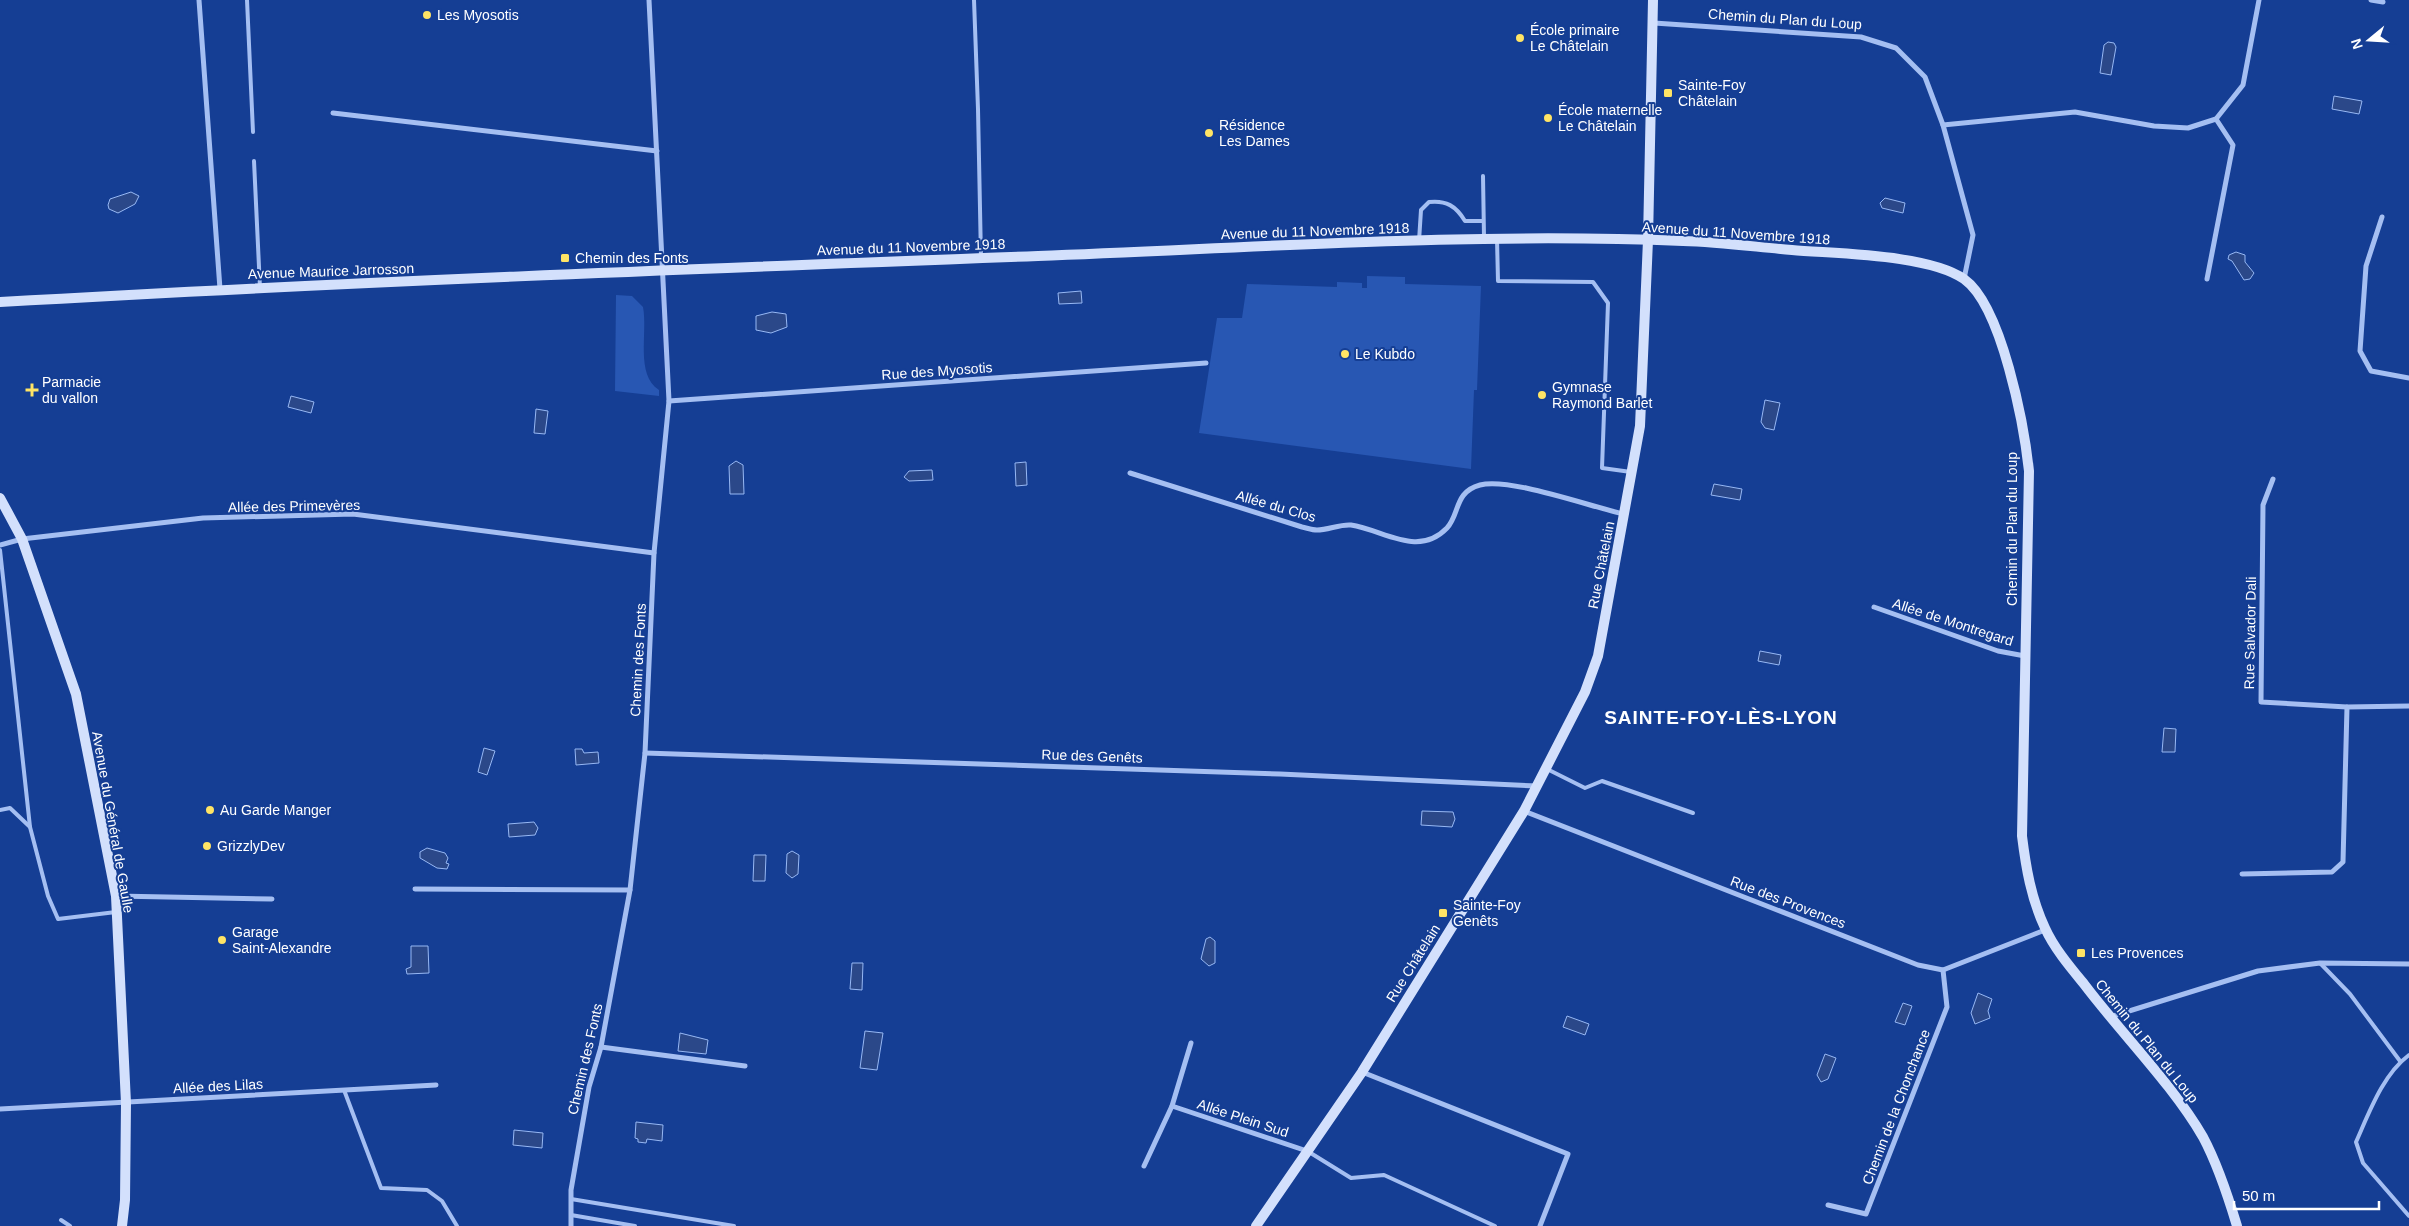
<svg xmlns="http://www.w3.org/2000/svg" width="2409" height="1226" font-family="Arial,sans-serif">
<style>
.green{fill:#2857b3}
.water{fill:#2b4889;stroke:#97b8f4}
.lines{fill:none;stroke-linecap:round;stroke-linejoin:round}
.lane{stroke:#a5bff2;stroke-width:4}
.street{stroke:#a5bff2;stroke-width:5}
.secondary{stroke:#d3e0fc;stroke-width:10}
.poi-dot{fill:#ffe465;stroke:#153e94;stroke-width:2}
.labels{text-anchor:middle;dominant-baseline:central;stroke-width:4;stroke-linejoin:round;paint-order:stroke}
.poi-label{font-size:14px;fill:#fff;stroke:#153e94;text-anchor:start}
.street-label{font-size:14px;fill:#fff;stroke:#153e94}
.district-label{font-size:19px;font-weight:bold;letter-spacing:1px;fill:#fff;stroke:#153e94}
</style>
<rect width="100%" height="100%" fill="#153e94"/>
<g class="green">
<path d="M 1367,276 L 1405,277 L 1405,284 L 1481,286 L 1477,390 L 1474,390 L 1471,469 L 1199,433 L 1217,318 L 1242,318 L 1247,284 L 1337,287 L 1337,282 L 1362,283 L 1362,288 L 1367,288 Z"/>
<path d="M 616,295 L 632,296 L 643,307 C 648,333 635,374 659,390 L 659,396 L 615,391 Z"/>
</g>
<g class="water">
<path d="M 2108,42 L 2114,43 L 2116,47 L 2111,75 L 2100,73 L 2104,45 Z"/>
<path d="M 2334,96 L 2362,101 L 2359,114 L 2332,109 Z"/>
<path d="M 131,192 L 139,196 L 135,204 L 118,213 L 109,209 L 108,205 L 110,199 Z"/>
<path d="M 1885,198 L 1905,203 L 1903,213 L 1882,208 L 1880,203 Z"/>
<path d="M 2236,252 L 2245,255 L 2245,262 L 2254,273 L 2250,279 L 2244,280 L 2232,261 L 2228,259 L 2229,255 Z"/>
<path d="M 1081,291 L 1082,303 L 1059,304 L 1058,293 Z"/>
<path d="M 772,312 L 786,314 L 787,327 L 771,333 L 756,330 L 756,316 Z"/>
<path d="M 291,396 L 314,402 L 311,413 L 288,407 Z"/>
<path d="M 1765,400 L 1780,403 L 1774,430 L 1765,428 L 1761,422 Z"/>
<path d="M 536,409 L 548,411 L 545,434 L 534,433 Z"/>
<path d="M 736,461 L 743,465 L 744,494 L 730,494 L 729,466 Z"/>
<path d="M 1026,462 L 1027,485 L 1016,486 L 1015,463 Z"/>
<path d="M 932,470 L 933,480 L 909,481 L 904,477 L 909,471 Z"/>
<path d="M 1714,484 L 1742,489 L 1740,500 L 1711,495 Z"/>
<path d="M 1760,651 L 1781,655 L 1779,665 L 1758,661 Z"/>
<path d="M 2164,728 L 2176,729 L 2175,752 L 2162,752 Z"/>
<path d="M 484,748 L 495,751 L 487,775 L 478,772 Z"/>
<path d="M 575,749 L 582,749 L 584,753 L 598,752 L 599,763 L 576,765 Z"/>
<path d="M 1422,811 L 1453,812 L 1455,819 L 1452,827 L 1421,825 Z"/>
<path d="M 534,822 L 538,828 L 535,835 L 509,837 L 508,824 Z"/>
<path d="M 427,848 L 445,853 L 448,858 L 446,863 L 449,864 L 447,869 L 437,868 L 420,858 L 420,852 Z"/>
<path d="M 792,851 L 799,855 L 798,874 L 792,878 L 786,873 L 787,854 Z"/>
<path d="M 754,855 L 766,855 L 765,881 L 753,881 Z"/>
<path d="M 1210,937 L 1215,941 L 1215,963 L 1209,966 L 1201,959 L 1206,939 Z"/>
<path d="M 411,946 L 428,946 L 429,973 L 407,974 L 406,969 L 411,967 Z"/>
<path d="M 852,963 L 863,963 L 862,990 L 850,989 Z"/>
<path d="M 1978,993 L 1992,999 L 1988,1011 L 1990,1018 L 1975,1024 L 1971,1013 Z"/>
<path d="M 1903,1003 L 1912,1006 L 1905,1025 L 1895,1022 Z"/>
<path d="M 1567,1016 L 1589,1024 L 1585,1035 L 1563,1027 Z"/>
<path d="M 865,1031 L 883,1033 L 877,1070 L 860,1068 Z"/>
<path d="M 680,1033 L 708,1040 L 706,1054 L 678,1051 Z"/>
<path d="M 1825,1054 L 1836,1058 L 1828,1079 L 1821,1082 L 1817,1075 Z"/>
<path d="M 636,1122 L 663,1125 L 662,1141 L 647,1139 L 646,1143 L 638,1142 L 638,1139 L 635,1138 Z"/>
<path d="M 514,1130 L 543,1133 L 542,1148 L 513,1145 Z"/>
</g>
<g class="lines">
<g class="lane">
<path d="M 247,0 L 253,132"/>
<path d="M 974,0 L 978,109 L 981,258"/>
<path d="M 254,161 L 260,288"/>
<path d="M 1483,176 L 1484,237"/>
<path d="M 1497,239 L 1498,281 L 1593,282 L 1608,303 L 1602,468 L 1631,472"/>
<path d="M 1419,241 L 1421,210 L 1429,202 C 1446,200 1456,206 1465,221 L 1483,221"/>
<path d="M 0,550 L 30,827"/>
<path d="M 1547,769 L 1585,788 L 1602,781 L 1693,813"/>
<path d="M 0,810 L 10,808 L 30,827 L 48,896 L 58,919 L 116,912"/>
<path d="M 2320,963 L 2350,994 L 2400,1061"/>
<path d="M 2409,1055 C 2383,1074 2369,1113 2356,1142 L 2363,1163 L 2409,1216"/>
<path d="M 344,1090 L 381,1188 L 427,1190 L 442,1201 L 457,1226"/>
<path d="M 1309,1152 L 1351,1178 L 1384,1175 L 1495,1226"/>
<path d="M 571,1199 L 734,1226"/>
<path d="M 571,1215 L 635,1226"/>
<path d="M 61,1220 L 70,1226"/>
</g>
<g class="street">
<path d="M 199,0 L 220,289"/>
<path d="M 2371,0 L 2383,2"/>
<path d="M 1654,23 L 1861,37 L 1896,48 L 1925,77 L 1943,125 L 1973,235 L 1964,279"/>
<path d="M 333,113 L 657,151"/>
<path d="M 1943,125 L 2075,112 L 2154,126 L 2188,128 L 2216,119 L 2243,85 L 2259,0"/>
<path d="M 2382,217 L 2366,266 L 2360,351 L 2371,371 L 2409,378"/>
<path d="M 2207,279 L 2233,145 L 2216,119"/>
<path d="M 669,401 L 1206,363"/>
<path d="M 1130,473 L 1302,527 C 1307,528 1312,530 1317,530 C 1328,530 1340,524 1351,525 C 1384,530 1418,558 1447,528 C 1460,514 1454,492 1480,485 C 1509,477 1591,507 1624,514"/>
<path d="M 2273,479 L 2263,505 L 2261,702 L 2347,707 L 2409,706"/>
<path d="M 0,545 L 22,539 L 203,518 L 353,514 L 654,553"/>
<path d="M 1874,607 L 1998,651 L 2025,656"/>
<path d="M 645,753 L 1280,774 L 1537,786"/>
<path d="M 1524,811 L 1918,965 L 1943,970 L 2045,930"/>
<path d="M 2242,874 L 2332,872 L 2343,862 L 2347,707"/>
<path d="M 415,889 L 630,890"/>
<path d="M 116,896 L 272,899"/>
<path d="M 2110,1017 L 2258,971 L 2320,963 L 2409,964"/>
<path d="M 601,1047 L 745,1066"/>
<path d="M 1362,1072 L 1568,1154 L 1540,1226"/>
<path d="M 1172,1106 L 1307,1151"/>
<path d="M 0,1109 L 436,1085"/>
<path d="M 1144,1166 L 1172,1106 L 1191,1043"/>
<path d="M 1828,1205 L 1866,1214 L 1947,1007 L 1943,970"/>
<path d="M 571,1226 L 571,1190 L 589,1087 L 601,1047 L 630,890 L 645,753 L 654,553 L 669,401 L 649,0"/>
</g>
<g class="secondary">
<path d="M 0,302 C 346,282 692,269 1038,256 C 1253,248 1469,232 1683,241 C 1720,242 1756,247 1792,250 C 1836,254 1928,254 1964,279 C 2002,306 2024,425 2029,471 L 2022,836 C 2026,868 2031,898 2045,928 C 2054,948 2070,967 2084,984 C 2121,1033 2173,1085 2203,1137 C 2218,1165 2228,1196 2237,1226"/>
<path d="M 0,498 L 22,539 L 76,694 L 116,896 L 126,1103 L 125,1200 L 122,1226"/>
<path d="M 1256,1226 L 1362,1072 L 1524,811 L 1585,692 L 1598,656 L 1640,426 L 1648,240 L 1653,0"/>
</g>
</g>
<g class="poi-dot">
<circle cx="427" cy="15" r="5"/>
<circle cx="1520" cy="38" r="5"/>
<rect x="1663" y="88" width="10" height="10" rx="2.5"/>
<circle cx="1548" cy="118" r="5"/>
<circle cx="1209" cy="133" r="5"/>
<rect x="560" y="253" width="10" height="10" rx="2.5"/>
<circle cx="1345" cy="354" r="5"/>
<path d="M29.5 382.5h5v5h5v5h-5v5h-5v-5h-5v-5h5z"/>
<circle cx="1542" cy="395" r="5"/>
<circle cx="210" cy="810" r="5"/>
<circle cx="207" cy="846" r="5"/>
<rect x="1438" y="908" width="10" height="10" rx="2.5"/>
<circle cx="222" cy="940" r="5"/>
<rect x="2076" y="948" width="10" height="10" rx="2.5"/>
</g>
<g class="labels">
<g class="poi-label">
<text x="437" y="15">Les Myosotis</text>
<text x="1530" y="30">École primaire<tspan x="1530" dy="16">Le Châtelain</tspan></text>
<text x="1678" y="85">Sainte-Foy<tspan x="1678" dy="16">Châtelain</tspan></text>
<text x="1558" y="110">École maternelle<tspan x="1558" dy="16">Le Châtelain</tspan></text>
<text x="1219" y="125">Résidence<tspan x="1219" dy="16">Les Dames</tspan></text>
<text x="575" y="258">Chemin des Fonts</text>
<text x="1355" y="354">Le Kubdo</text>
<text x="42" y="382">Parmacie<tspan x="42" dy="16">du vallon</tspan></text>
<text x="1552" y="387">Gymnase<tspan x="1552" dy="16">Raymond Barlet</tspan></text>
<text x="220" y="810">Au Garde Manger</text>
<text x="217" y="846">GrizzlyDev</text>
<text x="1453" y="905">Sainte-Foy<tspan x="1453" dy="16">Genêts</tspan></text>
<text x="232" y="932">Garage<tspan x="232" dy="16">Saint-Alexandre</tspan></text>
<text x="2091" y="953">Les Provences</text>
</g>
<g class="street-label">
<text transform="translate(1785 19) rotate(4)">Chemin du Plan du Loup</text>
<text transform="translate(1315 231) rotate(-2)">Avenue du 11 Novembre 1918</text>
<text transform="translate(1736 233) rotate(4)">Avenue du 11 Novembre 1918</text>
<text transform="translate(911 247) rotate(-2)">Avenue du 11 Novembre 1918</text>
<text transform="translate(331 271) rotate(-2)">Avenue Maurice Jarrosson</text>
<text transform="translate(937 371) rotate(-4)">Rue des Myosotis</text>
<text transform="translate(294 506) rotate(-1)">Allée des Primevères</text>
<text transform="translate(1276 506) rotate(16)">Allée du Clos</text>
<text transform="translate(2012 529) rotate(-90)">Chemin du Plan du Loup</text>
<text transform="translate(1601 565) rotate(-79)">Rue Châtelain</text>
<text transform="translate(1953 622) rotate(18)">Allée de Montregard</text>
<text transform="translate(2250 633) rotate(-89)">Rue Salvador Dali</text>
<text transform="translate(638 660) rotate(-87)">Chemin des Fonts</text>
<text transform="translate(1092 756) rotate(2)">Rue des Genêts</text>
<text transform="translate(113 822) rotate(80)">Avenue du Général de Gaulle</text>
<text transform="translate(1788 902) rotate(21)">Rue des Provences</text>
<text transform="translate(1413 963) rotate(-58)">Rue Châtelain</text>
<text transform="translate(2147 1041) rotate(51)">Chemin du Plan du Loup</text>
<text transform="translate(585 1059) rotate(-77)">Chemin des Fonts</text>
<text transform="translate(218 1086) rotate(-3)">Allée des Lilas</text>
<text transform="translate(1896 1107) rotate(-69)">Chemin de la Chonchance</text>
<text transform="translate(1243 1118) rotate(18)">Allée Plein Sud</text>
</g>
<g class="district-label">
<text x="1721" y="717">SAINTE-FOY-LÈS-LYON</text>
</g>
</g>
<g transform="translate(2369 40) rotate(252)" stroke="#153e94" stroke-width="4" paint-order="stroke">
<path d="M0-4L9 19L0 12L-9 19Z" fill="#ffffff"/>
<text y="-8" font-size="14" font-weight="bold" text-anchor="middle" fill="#ffffff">N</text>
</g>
<path d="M2234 1201v8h145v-8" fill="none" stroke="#ffffff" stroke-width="2.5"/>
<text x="2242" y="1201" font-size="15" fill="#ffffff" stroke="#153e94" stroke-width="4" paint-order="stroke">50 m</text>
</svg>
